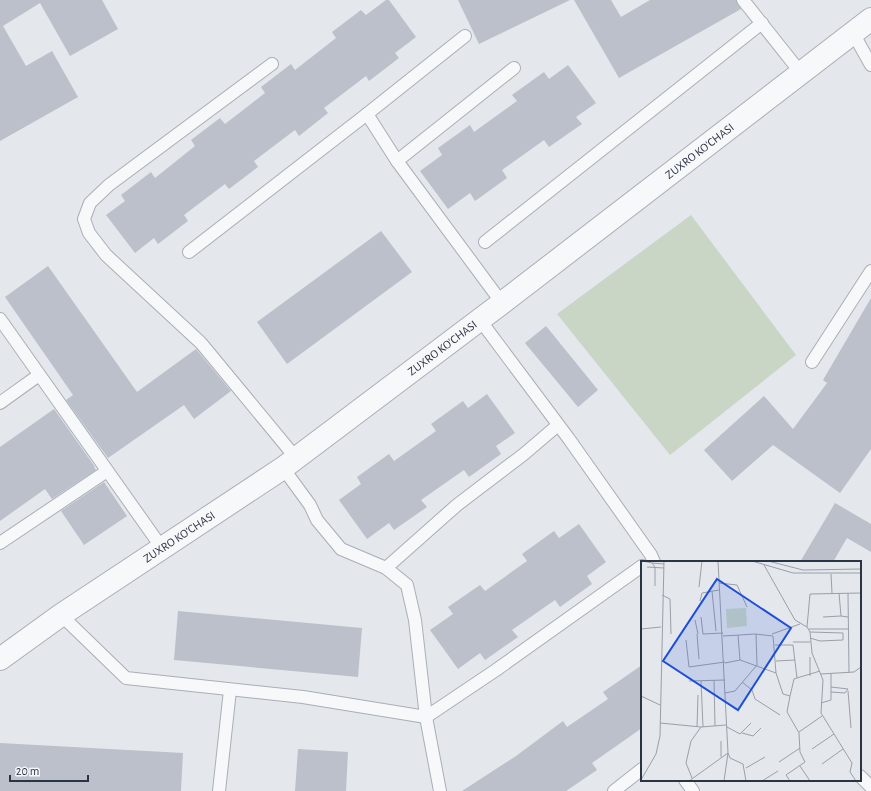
<svg xmlns="http://www.w3.org/2000/svg" width="871" height="791" font-family="'Alegreya Sans',sans-serif">
<style>
.green{fill:#c9d6c5}
.building{fill:#bbc0ca}
.lines{fill:none;stroke-linecap:round;stroke-linejoin:round}
.lane-casing{stroke:#a9aeb7;stroke-width:14}
.street-casing{stroke:#a9aeb7;stroke-width:24}
.lane{stroke:#f7f8fa;stroke-width:12}
.street{stroke:#f7f8fa;stroke-width:22}
.labels{text-anchor:middle;dominant-baseline:central;stroke-width:3;stroke-linejoin:round;paint-order:stroke}
.street-label{font-size:12px;fill:#2b3445;stroke:#f4f6f9}
.inset-road{fill:none;stroke:#9a9fa9;stroke-width:1}
.view{fill:#1d4ed8;fill-opacity:0.15;stroke:#1d4ed8;stroke-width:2}
.inset-edge{fill:none;stroke:#2b3445;stroke-width:2}
</style>
<rect width="100%" height="100%" fill="#e4e7ec"/>
<path class="green" d="M 691,215 L 796,355 L 670,455 L 557,314 Z"/>
<g class="building">
<path d="M 0,0 L 102,0 L 118,29 L 70,56 L 40,3 L 3,26 L 26,66 L 52,51 L 78,97 L 0,141 Z"/>
<path d="M 386,0 L 389,0 L 416,37 L 395,53 L 399,58 L 369,81 L 366,76 L 324,108 L 328,113 L 299,136 L 295,130 L 254,161 L 258,167 L 229,189 L 225,184 L 184,215 L 188,221 L 158,244 L 154,238 L 135,253 L 106,215 L 125,201 L 121,195 L 151,172 L 155,178 L 195,146 L 191,140 L 220,118 L 225,124 L 265,93 L 261,87 L 291,64 L 295,70 L 336,38 L 332,32 L 361,10 L 366,15 Z"/>
<path d="M 458,0 L 570,0 L 479,44 Z"/>
<path d="M 574,0 L 611,0 L 621,17 L 650,0 L 736,0 L 741,9 L 619,78 Z"/>
<path d="M 568,65 L 596,103 L 576,117 L 582,124 L 549,147 L 544,140 L 502,170 L 507,178 L 475,201 L 470,193 L 448,209 L 420,171 L 442,155 L 438,148 L 470,125 L 474,132 L 517,101 L 512,95 L 544,72 L 549,79 Z"/>
<path d="M 381,231 L 412,272 L 287,364 L 257,322 Z"/>
<path d="M 48,266 L 137,392 L 196,349 L 231,391 L 194,419 L 184,405 L 108,458 L 66,400 L 73,395 L 5,297 Z"/>
<path d="M 871,298 L 871,449 L 840,493 L 773,445 L 732,481 L 704,450 L 764,396 L 793,429 L 827,383 L 823,380 Z"/>
<path d="M 546,326 L 598,390 L 578,407 L 525,343 Z"/>
<path d="M 487,394 L 515,433 L 496,446 L 501,454 L 469,477 L 464,470 L 421,500 L 427,507 L 394,530 L 389,523 L 367,539 L 339,500 L 361,484 L 357,477 L 389,454 L 394,461 L 436,431 L 431,424 L 463,401 L 468,408 Z"/>
<path d="M 54,409 L 95,467 L 94,467 L 96,470 L 52,499 L 45,489 L 0,521 L 0,447 Z"/>
<path d="M 104,482 L 127,516 L 84,545 L 61,511 Z"/>
<path d="M 835,503 L 871,524 L 871,552 L 847,538 L 833,562 L 800,562 Z"/>
<path d="M 579,524 L 606,562 L 587,576 L 592,584 L 560,607 L 555,600 L 512,630 L 518,637 L 485,660 L 480,653 L 458,669 L 430,630 L 453,614 L 448,607 L 480,585 L 485,591 L 527,561 L 522,554 L 554,531 L 559,538 Z"/>
<path d="M 178,611 L 362,628 L 358,677 L 174,660 Z"/>
<path d="M 642,665 L 642,728 L 592,763 L 597,770 L 566,791 L 462,791 L 516,756 L 563,721 L 567,727 L 608,699 L 603,692 Z"/>
<path d="M 0,743 L 183,753 L 181,791 L 0,791 Z"/>
<path d="M 298,749 L 348,752 L 346,791 L 295,791 Z"/>
</g>
<g class="lines">
<g class="lane-casing">
<g id="lane">
<path d="M 743,0 L 801,73"/>
<path d="M 853,33 L 871,65"/>
<path d="M 272,64 L 109,185 L 90,203 L 84,219 L 89,233 L 106,255 L 201,343 L 296,458"/>
<path d="M 397,161 L 367,114 L 465,36"/>
<path d="M 485,242 L 762,23"/>
<path d="M 189,252 L 367,114"/>
<path d="M 502,303 L 397,161 L 514,68"/>
<path d="M 0,319 L 162,548"/>
<path d="M 480,320 L 569,439 L 651,555 L 654,562"/>
<path d="M 812,362 L 871,271"/>
<path d="M 0,403 L 39,375"/>
<path d="M 283,468 L 310,505 L 317,520 L 341,549 L 386,568"/>
<path d="M 0,543 L 107,471"/>
<path d="M 61,615 L 126,678 L 303,697 L 426,717 L 496,670 L 642,566"/>
<path d="M 860,776 L 871,787"/>
<path d="M 685,780 L 693,791"/>
<path d="M 219,791 L 230,690"/>
<path d="M 440,791 L 426,717 L 415,620 L 407,585 L 386,568 L 457,505 L 524,454 L 558,425"/>
<path d="M 614,791 L 642,769"/>
</g>
</g>
<g class="street-casing">
<g id="street">
<path id="s1" d="M 0,659 L 61,615 L 283,468 L 502,303 L 871,19"/>
</g>
</g>
<use href="#lane" class="lane"/>
<use href="#street" class="street"/>
</g>
<g class="labels">
<g class="street-label">
<text stroke="none"><textPath href="#s1" startOffset="865">ZUXRO KO'CHASI</textPath></text>
<text stroke="none"><textPath href="#s1" startOffset="541">ZUXRO KO'CHASI</textPath></text>
<text stroke="none"><textPath href="#s1" startOffset="217">ZUXRO KO'CHASI</textPath></text>
</g>
</g>
<g transform="translate(641 561)">
<rect width="220" height="220" fill="#e4e7ec"/>
<path d="M 105,47 L 106,65 L 86,67 L 85,48 Z" fill="#c9d6c5"/>
<path class="inset-road" d="M 2,0 L 11,2 L 14,6 L 14,25M 77,0 L 87,192 L 83,220M 111,0 L 152,12 L 220,12M 127,0 L 162,9 L 220,8M 11,2 L 23,3M 123,4 L 154,59 L 166,66 L 169,71 L 171,92 L 182,119 L 180,152 L 211,202 L 209,211 L 215,220M 6,6 L 23,7M 190,13 L 191,32M 78,22 L 96,24 L 106,46M 58,26 L 61,0M 71,30 L 75,70M 198,32 L 200,55 L 207,56M 207,32 L 208,112M 21,34 L 29,38 L 30,73M 59,40 L 61,32 L 78,29M 60,56 L 62,73 L 82,72M 182,56 L 200,55M 54,59 L 57,73M 166,66 L 169,33 L 220,32M 0,68 L 20,66M 168,68 L 207,68M 56,73 L 58,98M 131,73 L 159,63M 82,75 L 99,74 L 114,73 L 132,75 L 135,112 L 99,99 L 97,74M 169,77 L 179,80 L 202,79 L 202,72 L 169,71M 45,79 L 48,106 L 84,101M 152,81 L 169,81M 134,84 L 152,84 L 156,117 L 153,118 L 149,135 L 142,133 L 135,112M 169,96 L 169,115M 135,100 L 154,99M 84,102 L 99,99M 180,113 L 213,111 L 220,106M 156,117 L 179,110M 73,119 L 74,165M 48,120 L 84,119M 60,120 L 62,166M 101,121 L 111,129 L 114,138 L 139,154M 190,126 L 207,128 L 204,132 L 190,131M 207,130 L 210,167M 84,132 L 94,130 L 116,104 L 115,73M 0,135 L 19,144M 180,142 L 190,139 L 190,112M 19,162 L 60,166 L 85,164M 56,166 L 57,134M 86,166 L 99,173 L 110,162M 158,171 L 181,155M 101,172 L 112,175 L 120,167M 80,180 L 80,196M 171,188 L 193,173M 138,201 L 159,187M 181,203 L 202,188M 159,205 L 169,220M 105,207 L 124,196M 51,217 L 45,202 L 50,180 L 60,166M 0,219 L 15,193 L 19,175 L 23,0M 48,220 L 87,192 L 89,197 L 102,203 L 105,220M 121,220 L 137,210M 149,220 L 145,214 L 164,201 L 159,191 L 158,172 L 146,151 L 149,135"/>
<path class="view" d="M 76,18 L 150,67 L 97,149 L 22,100 Z"/>
<rect width="220" height="220" class="inset-edge"/>
</g>
<path d="M10 775v6h78v-6" fill="none" stroke="#2b3445" stroke-width="2"/>
<text x="16" y="775" font-size="12" fill="#2b3445" stroke="#f4f6f9" stroke-width="3" paint-order="stroke">20 m</text>
</svg>
